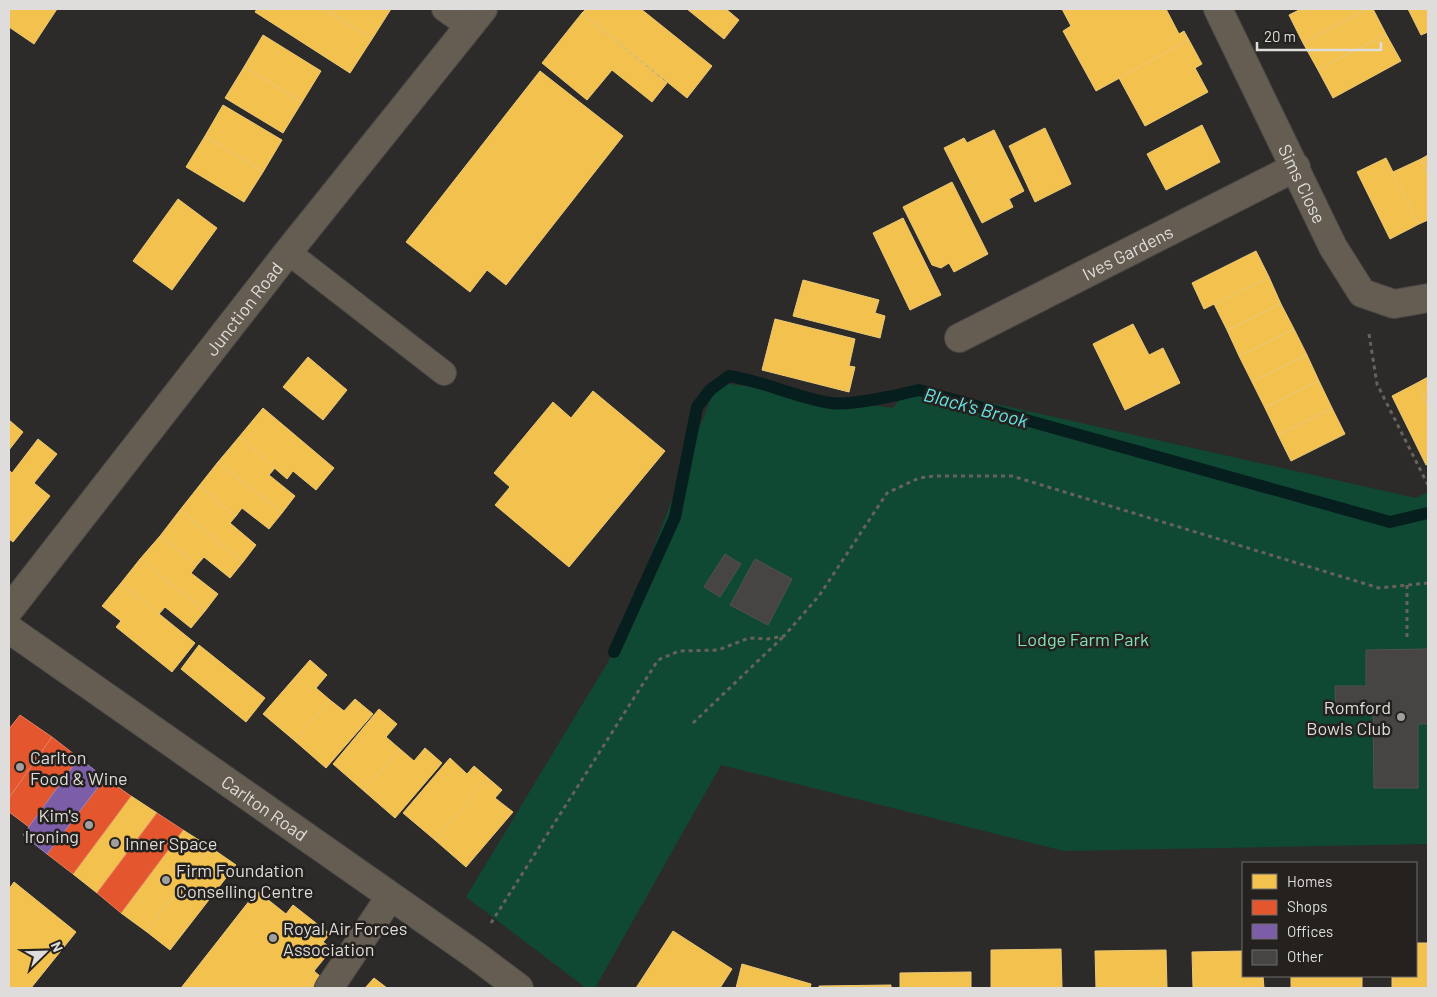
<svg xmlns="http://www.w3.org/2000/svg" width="1437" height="997" font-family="Barlow,sans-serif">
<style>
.green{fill:#0f4934}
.homes{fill:#f2c14e;stroke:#ecc978}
.shops{fill:#e4572e;stroke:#e27f62}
.offices{fill:#7b5ea7;stroke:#9984b7}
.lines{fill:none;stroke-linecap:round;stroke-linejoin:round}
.stream{stroke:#071e1e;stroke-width:12}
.building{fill:#464543;stroke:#52514f}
.lane-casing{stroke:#484746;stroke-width:26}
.street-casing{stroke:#484746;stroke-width:30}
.path{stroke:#67625a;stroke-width:3;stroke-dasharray:4 4;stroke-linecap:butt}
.lane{stroke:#655d51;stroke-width:24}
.street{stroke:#655d51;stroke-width:28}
.poi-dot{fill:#a09f9d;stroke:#24211e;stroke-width:2}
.labels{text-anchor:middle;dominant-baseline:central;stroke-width:5;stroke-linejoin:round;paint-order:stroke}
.street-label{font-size:18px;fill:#dfdddb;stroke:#24211e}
.park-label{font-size:18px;fill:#81e0b4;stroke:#24211e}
.poi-label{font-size:18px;fill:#dfdddb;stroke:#24211e;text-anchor:start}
.water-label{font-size:19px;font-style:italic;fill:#67e4e6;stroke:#24211e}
</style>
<rect width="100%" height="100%" fill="#2c2b29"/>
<path class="green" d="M 717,382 L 893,408 L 911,385 L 1416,498 L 1428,492 L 1428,844 L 1064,851 L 721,765 L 595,988 L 586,988 L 466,897 L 614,652 Z"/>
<g class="homes">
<path d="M 9,9 L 57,9 L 34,44 L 9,27 Z"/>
<path d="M 257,9 L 324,9 L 372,39 L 350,73 L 255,12 Z"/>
<path d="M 324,9 L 391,9 L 372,39 Z"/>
<path d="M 586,9 L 641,9 L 712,66 L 687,98 L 582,13 Z"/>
<path d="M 687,9 L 726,9 L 739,20 L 724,39 Z"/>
<path d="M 1062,9 L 1166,9 L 1179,34 L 1184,31 L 1189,40 L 1096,91 L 1063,31 L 1071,26 Z"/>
<path d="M 1301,9 L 1368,9 L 1303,43 L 1289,15 Z"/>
<path d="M 1368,9 L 1373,9 L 1386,34 L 1318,70 L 1303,43 Z"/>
<path d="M 1408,9 L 1428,9 L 1428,32 L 1421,35 Z"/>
<path d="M 582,13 L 667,83 L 652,102 L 612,70 L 587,100 L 542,63 Z"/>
<path d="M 1386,34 L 1401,61 L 1333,98 L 1318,70 Z"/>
<path d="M 263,35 L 321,71 L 302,102 L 244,67 Z"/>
<path d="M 1189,40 L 1202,64 L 1195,68 L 1208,92 L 1145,126 L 1119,78 Z"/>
<path d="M 244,67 L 302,102 L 283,133 L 225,98 Z"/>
<path d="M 540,71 L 623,136 L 506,285 L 487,270 L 470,292 L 406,242 Z"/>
<path d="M 223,105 L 282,140 L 263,172 L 205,136 Z"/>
<path d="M 1202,125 L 1220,162 L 1166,190 L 1147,154 Z"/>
<path d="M 1045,128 L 1071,184 L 1035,202 L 1009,146 Z"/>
<path d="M 994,130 L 1024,191 L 1009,199 L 1013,207 L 982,223 L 944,148 L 964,138 L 967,143 Z"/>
<path d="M 205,136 L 263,172 L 244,202 L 186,167 Z"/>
<path d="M 1428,155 L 1428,175 L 1421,159 Z"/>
<path d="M 1386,158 L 1419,224 L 1390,239 L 1357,172 Z"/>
<path d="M 1421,159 L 1428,175 L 1428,220 L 1419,224 L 1393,172 Z"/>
<path d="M 952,182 L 988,254 L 954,272 L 949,263 L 941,268 L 932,265 L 903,207 Z"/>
<path d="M 178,199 L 217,228 L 172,290 L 133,261 Z"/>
<path d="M 903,218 L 941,295 L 910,310 L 873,233 Z"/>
<path d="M 1256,251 L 1269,277 L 1204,309 L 1192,283 Z"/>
<path d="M 1269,277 L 1281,304 L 1227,330 L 1214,304 Z"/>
<path d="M 803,280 L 879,300 L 875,313 L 885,316 L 880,338 L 793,316 Z"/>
<path d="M 1281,304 L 1294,329 L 1239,356 L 1227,330 Z"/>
<path d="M 775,319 L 855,339 L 849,366 L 855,367 L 849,392 L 762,370 Z"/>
<path d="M 1133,324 L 1149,355 L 1163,348 L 1180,383 L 1125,410 L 1093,344 Z"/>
<path d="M 1294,329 L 1307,355 L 1252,382 L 1239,356 Z"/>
<path d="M 1307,355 L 1319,381 L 1265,408 L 1252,382 Z"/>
<path d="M 308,357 L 347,390 L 323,420 L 283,387 Z"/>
<path d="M 1428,377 L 1428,406 L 1417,383 Z"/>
<path d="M 1319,381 L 1332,408 L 1278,435 L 1265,408 Z"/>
<path d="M 1417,383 L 1428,406 L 1428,464 L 1426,465 L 1392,396 Z"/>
<path d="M 593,391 L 665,451 L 569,567 L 495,505 L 510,487 L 494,473 L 553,402 L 571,418 Z"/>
<path d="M 263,408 L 334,468 L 316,490 L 293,471 L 287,479 L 239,437 Z"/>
<path d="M 1332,408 L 1345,434 L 1291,461 L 1278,435 Z"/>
<path d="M 9,420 L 23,432 L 9,450 Z"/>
<path d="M 239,437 L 275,468 L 269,475 L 295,496 L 282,513 L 218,462 Z"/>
<path d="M 38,439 L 57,454 L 34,483 L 50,496 L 13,542 L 9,539 L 9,470 L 12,473 Z"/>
<path d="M 218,462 L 282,513 L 269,529 L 242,508 L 236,516 L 199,486 Z"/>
<path d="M 199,486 L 236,516 L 230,523 L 256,545 L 243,562 L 180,510 Z"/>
<path d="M 180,510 L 243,562 L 230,578 L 204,557 L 197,565 L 160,536 Z"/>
<path d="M 160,536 L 197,565 L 191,573 L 218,594 L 205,611 L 140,559 Z"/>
<path d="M 140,559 L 205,611 L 191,628 L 165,607 L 159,614 L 121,583 Z"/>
<path d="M 121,583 L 195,643 L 172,672 L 116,627 L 121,621 L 102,606 Z"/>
<path d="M 199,645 L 265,698 L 246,722 L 181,669 Z"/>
<path d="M 310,660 L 327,675 L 316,688 L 330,700 L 295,741 L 263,714 Z"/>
<path d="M 355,699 L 373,714 L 326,768 L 295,741 L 330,700 L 344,711 Z"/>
<path d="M 379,709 L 397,724 L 386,737 L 400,749 L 364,791 L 333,764 Z"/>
<path d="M 425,748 L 442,763 L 395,818 L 364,791 L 400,749 L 414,761 Z"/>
<path d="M 450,758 L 467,774 L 474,766 L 488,778 L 435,840 L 403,813 Z"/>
<path d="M 488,778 L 502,790 L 495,798 L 513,812 L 466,867 L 435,840 Z"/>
<path d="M 131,796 L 157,813 L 97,893 L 73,874 Z"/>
<path d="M 183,830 L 210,847 L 147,932 L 121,913 Z"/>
<path d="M 210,847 L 236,865 L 170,950 L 147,932 Z"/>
<path d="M 14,882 L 76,932 L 31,988 L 9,988 L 9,889 Z"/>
<path d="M 257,891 L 286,914 L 293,905 L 330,934 L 323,942 L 332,949 L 314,971 L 321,977 L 312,988 L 181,988 Z"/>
<path d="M 673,931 L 732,969 L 720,988 L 636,988 Z"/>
<path d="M 1416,943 L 1428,943 L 1428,988 L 1392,988 L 1392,976 L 1416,976 Z"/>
<path d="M 1061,949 L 1062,988 L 991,988 L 991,950 Z"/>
<path d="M 1166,950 L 1167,988 L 1096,988 L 1095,951 Z"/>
<path d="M 1243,951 L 1243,976 L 1263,976 L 1264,988 L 1193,988 L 1192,952 Z"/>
<path d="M 742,964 L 811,984 L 810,988 L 736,988 Z"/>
<path d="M 971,972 L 971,988 L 900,988 L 900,973 Z"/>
<rect x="1291" y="976" width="71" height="12"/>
<path d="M 374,978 L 387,988 L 365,988 Z"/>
<path d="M 891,985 L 891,988 L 819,988 L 819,986 Z"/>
</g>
<g class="shops">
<path d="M 20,715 L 52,737 L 9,798 L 9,729 Z"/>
<path d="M 52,737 L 79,758 L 29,827 L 9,812 L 9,798 Z"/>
<path d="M 105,778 L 131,796 L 73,874 L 47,854 Z"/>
<path d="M 157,813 L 183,830 L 121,913 L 97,893 Z"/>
</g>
<path class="offices" d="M 79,758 L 105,778 L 47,854 L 23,835 Z"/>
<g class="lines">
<path class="stream" d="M 614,652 L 675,517 L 697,407 L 710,390 L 729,376 C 764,381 796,398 831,403 C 849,406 899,395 919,390 L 1390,522 L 1428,513"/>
</g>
<g class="building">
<path d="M 725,554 L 741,564 L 720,597 L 704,587 Z"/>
<path d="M 755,559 L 792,579 L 768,625 L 730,605 Z"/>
<path d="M 1428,649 L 1428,724 L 1418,724 L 1418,788 L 1374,788 L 1373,710 L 1336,711 L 1335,686 L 1366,686 L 1366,650 Z"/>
</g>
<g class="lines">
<g class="lane-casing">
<g id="lane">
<path d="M 444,9 L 469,27"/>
<path d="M 288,252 L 444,373"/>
</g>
</g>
<g class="street-casing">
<g id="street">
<path id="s1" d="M 1218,9 L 1333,247 L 1362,293 L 1394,304 L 1428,298"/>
<path id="s2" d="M 959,338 L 1296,167"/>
<path id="s3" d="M 9,610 L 288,252 L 483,9"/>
<path id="s4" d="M 9,629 L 475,955 L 519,988"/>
<path d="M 329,988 L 390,897"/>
</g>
</g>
<g class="path">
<path d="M 1369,334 L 1377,384 L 1428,485"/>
<path d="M 1407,637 L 1407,585"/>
<path d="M 693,723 L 783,637"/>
<path d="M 491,923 L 658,660 L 679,651 L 718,650 L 749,638 L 768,639 L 784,636 L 819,596 L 887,493 L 919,478 L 934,476 L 1012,476 L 1379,588 L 1428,583"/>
</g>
<use href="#lane" class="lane"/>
<use href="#street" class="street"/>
</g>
<g class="poi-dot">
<circle cx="1401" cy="717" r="5"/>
<circle cx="20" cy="767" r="5"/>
<circle cx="89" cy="825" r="5"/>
<circle cx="115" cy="843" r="5"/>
<circle cx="166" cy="880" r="5"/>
<circle cx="273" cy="938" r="5"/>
</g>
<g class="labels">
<g class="street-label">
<text stroke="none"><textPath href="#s1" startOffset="194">Sims Close</textPath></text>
<text stroke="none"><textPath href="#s2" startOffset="189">Ives Gardens</textPath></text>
<text stroke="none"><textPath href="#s3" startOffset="382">Junction Road</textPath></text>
<text stroke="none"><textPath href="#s4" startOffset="312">Carlton Road</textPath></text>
</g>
<g class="park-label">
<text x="1083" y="639">Lodge Farm Park</text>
</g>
<g class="poi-label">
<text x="1391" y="707" text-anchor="end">Romford<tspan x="1391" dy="21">Bowls Club</tspan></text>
<text x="30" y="757">Carlton<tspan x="30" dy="21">Food &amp; Wine</tspan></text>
<text x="79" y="815" text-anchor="end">Kim's<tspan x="79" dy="21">Ironing</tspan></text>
<text x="125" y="843">Inner Space</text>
<text x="176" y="870">Firm Foundation<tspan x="176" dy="21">Conselling Centre</tspan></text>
<text x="283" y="928">Royal Air Forces<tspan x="283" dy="21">Association</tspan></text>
</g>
<g class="water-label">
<text transform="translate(976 407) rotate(15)">Black's Brook</text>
</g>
</g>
<rect width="1437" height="997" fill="none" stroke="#dfdddb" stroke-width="20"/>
<rect x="1242" y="862" width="175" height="115" fill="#24211e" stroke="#6f6c6a"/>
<rect x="1252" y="874" width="25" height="15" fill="#f2c14e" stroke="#6f6c6a"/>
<text x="1287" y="887" font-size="15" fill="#dfdddb">Homes</text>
<rect x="1252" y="900" width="25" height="15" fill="#e4572e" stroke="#6f6c6a"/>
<text x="1287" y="912" font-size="15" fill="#dfdddb">Shops</text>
<rect x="1252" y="924" width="25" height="15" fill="#7b5ea7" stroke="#6f6c6a"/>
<text x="1287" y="937" font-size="15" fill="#dfdddb">Offices</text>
<rect x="1252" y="950" width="25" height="15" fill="#464543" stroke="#6f6c6a"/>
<text x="1287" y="962" font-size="15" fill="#dfdddb">Other</text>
<g transform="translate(45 952) rotate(67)" stroke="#24211e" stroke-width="4" paint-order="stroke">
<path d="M0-4L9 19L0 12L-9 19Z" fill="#dfdddb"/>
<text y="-8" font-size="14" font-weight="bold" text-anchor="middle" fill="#dfdddb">N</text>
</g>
<path d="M1257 42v8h124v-8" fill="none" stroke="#dfdddb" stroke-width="2.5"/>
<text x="1264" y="42" font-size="15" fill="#dfdddb" stroke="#24211e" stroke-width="4" paint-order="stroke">20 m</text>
</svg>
